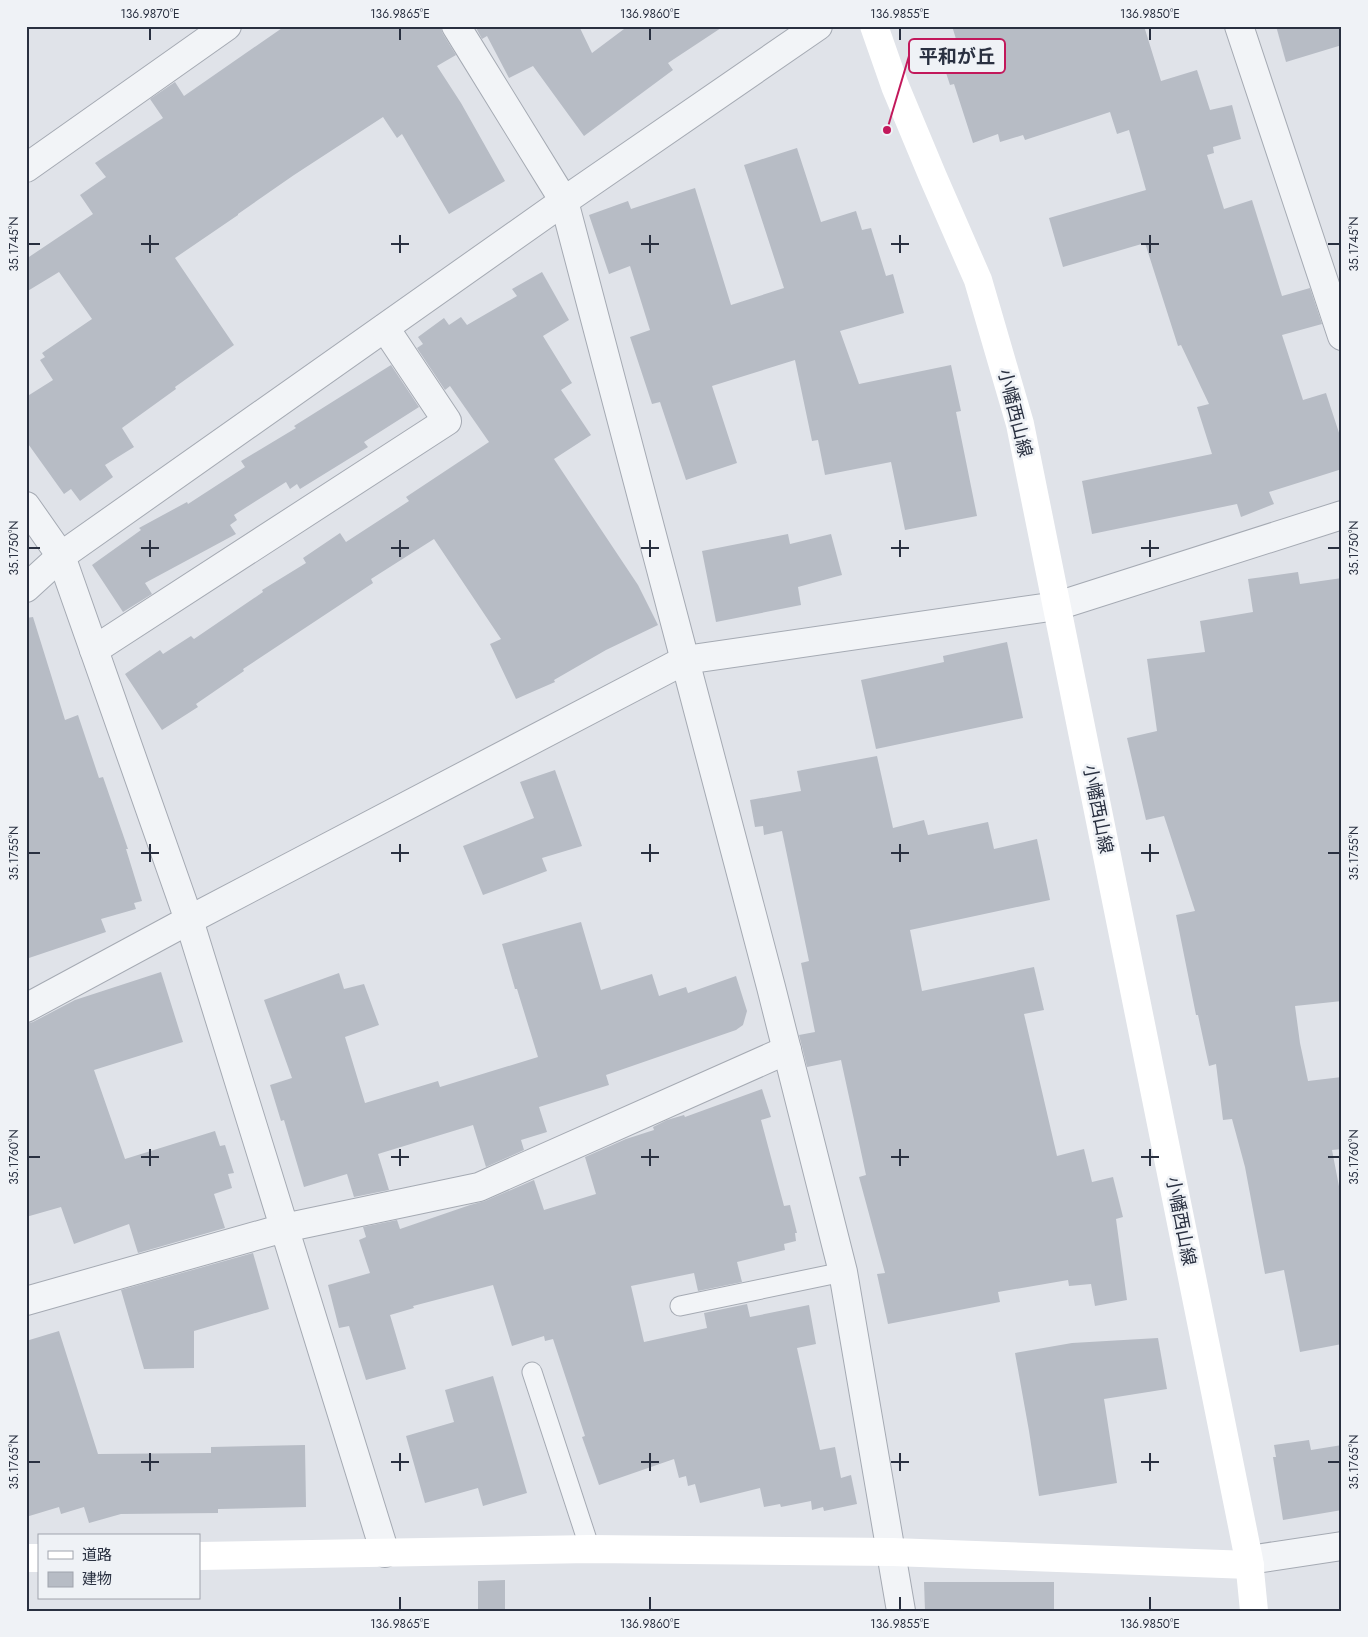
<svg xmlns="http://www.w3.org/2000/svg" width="1368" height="1637" font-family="Jost,'Noto Sans JP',sans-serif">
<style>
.building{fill:#b7bcc5}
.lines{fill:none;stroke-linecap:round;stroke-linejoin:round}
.lane-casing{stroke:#a5aab3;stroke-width:21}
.street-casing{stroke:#a5aab3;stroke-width:30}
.lane{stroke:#f2f4f7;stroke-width:19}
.street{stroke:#f2f4f7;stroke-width:28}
.secondary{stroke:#fff;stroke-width:28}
.ticks{fill:none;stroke:#293040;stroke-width:2}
.labels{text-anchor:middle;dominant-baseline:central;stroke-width:5;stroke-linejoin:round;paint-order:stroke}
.street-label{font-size:18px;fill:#293040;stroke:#eff2f6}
.leader{fill:none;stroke:#c2185b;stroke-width:2}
.callout-dot{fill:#c2185b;stroke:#eff2f6;stroke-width:2}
.callout{fill:#eff2f6;stroke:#c2185b;stroke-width:2}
.callout-label{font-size:19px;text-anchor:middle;font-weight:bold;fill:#293040}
.neatline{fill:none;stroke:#293040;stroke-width:2}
.ticks-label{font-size:12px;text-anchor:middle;fill:#293040}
</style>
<rect width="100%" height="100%" fill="#e0e3e9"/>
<g class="building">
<path d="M 285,26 L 440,26 L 443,34 L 456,55 L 437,66 L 461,103 L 505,181 L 449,214 L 402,134 L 397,138 L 383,117 L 294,175 L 238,214 L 238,215 L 175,258 L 234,345 L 175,387 L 176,389 L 122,428 L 134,447 L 105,465 L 113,477 L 80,501 L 71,489 L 64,494 L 26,441 L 26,397 L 53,380 L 40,360 L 45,357 L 42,353 L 92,319 L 59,272 L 26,292 L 26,259 L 93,214 L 80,195 L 106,177 L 95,163 L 163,118 L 150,99 L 175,82 L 184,96 Z"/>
<path d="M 475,26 L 579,26 L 592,53 L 628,26 L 724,26 L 668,63 L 673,70 L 584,136 L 533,66 L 509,78 L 487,36 L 482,39 Z"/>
<path d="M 952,26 L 1144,26 L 1161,81 L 1197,70 L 1210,110 L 1232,105 L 1241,139 L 1213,147 L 1214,153 L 1207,155 L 1224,209 L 1252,200 L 1282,296 L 1310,288 L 1322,324 L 1282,335 L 1303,400 L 1326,393 L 1342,442 L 1342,469 L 1269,492 L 1274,504 L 1241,517 L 1237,504 L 1092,534 L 1082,481 L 1212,454 L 1197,407 L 1209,404 L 1181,345 L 1178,346 L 1145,243 L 1063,267 L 1049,218 L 1146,190 L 1129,130 L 1117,134 L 1110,112 L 1025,140 L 1023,135 L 1000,142 L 998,134 L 973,143 L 954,84 L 950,85 L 937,45 L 956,39 Z"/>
<path d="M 1276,26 L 1342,26 L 1342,45 L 1286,62 Z"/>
<path d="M 797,148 L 821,222 L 856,211 L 862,230 L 871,228 L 886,276 L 893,274 L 904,313 L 840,331 L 859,384 L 951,365 L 961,411 L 956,412 L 977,516 L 905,530 L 891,462 L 825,475 L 818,440 L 812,441 L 795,360 L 712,386 L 737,463 L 686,480 L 660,402 L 652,404 L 630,337 L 650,330 L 630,266 L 609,274 L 589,215 L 628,201 L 631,209 L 695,188 L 731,305 L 784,288 L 744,165 Z"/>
<path d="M 542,272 L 569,320 L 543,336 L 572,383 L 561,390 L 591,435 L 554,459 L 638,585 L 658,625 L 606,650 L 554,680 L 555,682 L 516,699 L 490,644 L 501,639 L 434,539 L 371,579 L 373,583 L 243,669 L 244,671 L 196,704 L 198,707 L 162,730 L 125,674 L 160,650 L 163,654 L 191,636 L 194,639 L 263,592 L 262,590 L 306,563 L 303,558 L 340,533 L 346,542 L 409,501 L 406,497 L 489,442 L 450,386 L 445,390 L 417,348 L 423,344 L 418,337 L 444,318 L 449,325 L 461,317 L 467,325 L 517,296 L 512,289 Z"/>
<path d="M 391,365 L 419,407 L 364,442 L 368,447 L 300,489 L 297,484 L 290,489 L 286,482 L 234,515 L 237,520 L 230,525 L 236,534 L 145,583 L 152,594 L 123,612 L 92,565 L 141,530 L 139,528 L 187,502 L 188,504 L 245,467 L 241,461 L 296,428 L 294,426 Z"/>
<path d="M 788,534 L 790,544 L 831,534 L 842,575 L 798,587 L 801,605 L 716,622 L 702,551 Z"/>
<path d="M 1298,572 L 1300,584 L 1342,578 L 1342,1001 L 1295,1006 L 1300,1043 L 1308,1081 L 1342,1077 L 1342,1149 L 1332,1150 L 1342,1202 L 1342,1344 L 1300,1352 L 1284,1270 L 1265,1274 L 1245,1167 L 1232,1119 L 1223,1120 L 1216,1064 L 1209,1066 L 1198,1015 L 1196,1015 L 1176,915 L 1195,911 L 1164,816 L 1146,820 L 1127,738 L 1157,731 L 1147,659 L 1205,652 L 1200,621 L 1253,612 L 1248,579 Z"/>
<path d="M 33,617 L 65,720 L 78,715 L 99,778 L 103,777 L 128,849 L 126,849 L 142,901 L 134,903 L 136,909 L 101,919 L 106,932 L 26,959 L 26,618 Z"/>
<path d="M 1007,642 L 1023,718 L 876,749 L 861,680 L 944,662 L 943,656 Z"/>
<path d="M 877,756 L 893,828 L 924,820 L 928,835 L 988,822 L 994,849 L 1037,839 L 1050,900 L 910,930 L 922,991 L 1034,967 L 1044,1010 L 1024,1014 L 1057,1156 L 1084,1149 L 1092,1182 L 1113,1177 L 1123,1217 L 1116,1219 L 1127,1300 L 1095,1306 L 1091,1284 L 1069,1286 L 1068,1280 L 998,1292 L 1000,1302 L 888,1324 L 877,1274 L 885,1273 L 859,1177 L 866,1175 L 841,1060 L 807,1067 L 799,1035 L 815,1032 L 801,963 L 809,961 L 782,831 L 764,835 L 763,826 L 755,827 L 750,800 L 801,791 L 797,771 Z"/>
<path d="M 555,770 L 582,846 L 542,858 L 547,871 L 483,895 L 463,846 L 534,818 L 520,782 Z"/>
<path d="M 581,922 L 601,990 L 652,974 L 659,996 L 686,987 L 688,993 L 736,976 L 747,1011 L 743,1025 L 736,1030 L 606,1075 L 609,1085 L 539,1107 L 547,1132 L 521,1140 L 524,1150 L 486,1167 L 473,1125 L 378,1154 L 389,1190 L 354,1197 L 347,1174 L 304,1187 L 284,1120 L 281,1121 L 270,1085 L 292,1078 L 264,1000 L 339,973 L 344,989 L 364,984 L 379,1025 L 345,1037 L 365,1103 L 438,1081 L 440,1087 L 538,1057 L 517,989 L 515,989 L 502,944 Z"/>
<path d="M 161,972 L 183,1042 L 94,1070 L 125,1159 L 215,1131 L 220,1146 L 225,1145 L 234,1173 L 228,1174 L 232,1188 L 214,1194 L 225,1228 L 138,1253 L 129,1224 L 74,1244 L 61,1207 L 26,1217 L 26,1024 L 33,1022 L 75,1000 Z"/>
<path d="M 762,1089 L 771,1117 L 761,1120 L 784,1206 L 790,1205 L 797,1233 L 795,1233 L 796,1241 L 784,1244 L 785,1250 L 737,1262 L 742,1282 L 698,1291 L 694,1273 L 631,1286 L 644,1342 L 707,1328 L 704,1313 L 747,1304 L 750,1317 L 809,1305 L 816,1344 L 797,1348 L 820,1450 L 835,1447 L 841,1478 L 851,1475 L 857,1504 L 824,1511 L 823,1507 L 812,1510 L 811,1501 L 781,1507 L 780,1504 L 764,1507 L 760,1488 L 700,1503 L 695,1484 L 688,1486 L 686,1476 L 679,1478 L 674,1459 L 599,1485 L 582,1437 L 585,1436 L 553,1339 L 545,1341 L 544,1336 L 512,1346 L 493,1285 L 413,1306 L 414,1308 L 390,1315 L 406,1369 L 366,1380 L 349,1326 L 339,1328 L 328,1285 L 370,1273 L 359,1240 L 366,1237 L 363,1227 L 397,1220 L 400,1229 L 470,1205 L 485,1201 L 534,1180 L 544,1210 L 596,1194 L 585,1157 L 626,1139 L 654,1130 L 653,1127 L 667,1120 L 684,1115 L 685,1117 Z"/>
<path d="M 253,1253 L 269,1309 L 194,1331 L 194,1368 L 144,1369 L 121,1290 Z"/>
<path d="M 59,1331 L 98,1454 L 211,1453 L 211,1447 L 305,1445 L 306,1507 L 218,1509 L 218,1513 L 121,1514 L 89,1523 L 84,1507 L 61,1514 L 59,1507 L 26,1517 L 26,1341 Z"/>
<path d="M 1158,1338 L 1167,1389 L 1104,1399 L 1117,1483 L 1039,1496 L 1029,1431 L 1015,1353 L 1072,1343 Z"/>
<path d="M 493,1376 L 527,1493 L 483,1506 L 478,1488 L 425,1503 L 406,1436 L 454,1422 L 445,1390 Z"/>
<path d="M 1309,1440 L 1311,1450 L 1342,1445 L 1342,1510 L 1283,1520 L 1273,1457 L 1276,1457 L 1274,1445 Z"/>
<path d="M 505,1580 L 505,1611 L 478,1611 L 478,1581 Z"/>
<path d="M 924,1582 L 1054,1582 L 1054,1611 L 925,1611 Z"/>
</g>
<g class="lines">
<g class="lane-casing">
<g id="lane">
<path d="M 680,1306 L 843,1272"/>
<path d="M 532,1372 L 590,1549"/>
</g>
</g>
<g class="street-casing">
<g id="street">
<path d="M 456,26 L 564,201 L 771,987 L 843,1272 L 901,1611"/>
<path d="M 1239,26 L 1342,336"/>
<path d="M 26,168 L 227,26"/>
<path d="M 26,506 L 61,556 L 189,920 L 385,1553"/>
<path d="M 26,588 L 61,556 L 564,201 L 818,26"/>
<path d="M 94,650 L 447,421 L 385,328"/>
<path d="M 26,1008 L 189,920 L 685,660 L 1057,606 L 1342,515"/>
<path d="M 26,1301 L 284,1228 L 479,1187 L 787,1050"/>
<path d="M 1249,1560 L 1342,1546"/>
</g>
</g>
<use href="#lane" class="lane"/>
<use href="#street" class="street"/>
<g class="secondary">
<path d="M 874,26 L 895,86 L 933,177 L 978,280 L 1020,424 L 1249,1560 L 1254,1611"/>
<path d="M 199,1556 L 590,1549 L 892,1552 L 1250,1565"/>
<path d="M 26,1558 L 39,1558"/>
</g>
</g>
<path class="ticks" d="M 150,28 L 150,40M 400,28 L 400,40M 650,28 L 650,40M 900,28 L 900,40M 1150,28 L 1150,40M 150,235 L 150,253M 400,235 L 400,253M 650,235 L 650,253M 900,235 L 900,253M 1150,235 L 1150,253M 28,244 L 40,244M 141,244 L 159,244M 391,244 L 409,244M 641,244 L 659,244M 891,244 L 909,244M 1141,244 L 1159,244M 1328,244 L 1340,244M 150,540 L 150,557M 400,540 L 400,557M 650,540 L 650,557M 900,540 L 900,557M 1150,540 L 1150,557M 28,548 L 40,548M 141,548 L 159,548M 391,548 L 409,548M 641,548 L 659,548M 891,548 L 909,548M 1141,548 L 1159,548M 1328,548 L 1340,548M 150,844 L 150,862M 400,844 L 400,862M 650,844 L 650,862M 900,844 L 900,862M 1150,844 L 1150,862M 28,853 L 40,853M 141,853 L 159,853M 391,853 L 409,853M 641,853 L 659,853M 891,853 L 909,853M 1141,853 L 1159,853M 1328,853 L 1340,853M 150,1149 L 150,1166M 400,1149 L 400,1166M 650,1149 L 650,1166M 900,1149 L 900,1166M 1150,1149 L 1150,1166M 28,1157 L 40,1157M 141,1157 L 159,1157M 391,1157 L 409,1157M 641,1157 L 659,1157M 891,1157 L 909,1157M 1141,1157 L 1159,1157M 1328,1157 L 1340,1157M 150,1453 L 150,1471M 400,1453 L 400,1471M 650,1453 L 650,1471M 900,1453 L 900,1471M 1150,1453 L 1150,1471M 28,1462 L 40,1462M 141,1462 L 159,1462M 391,1462 L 409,1462M 641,1462 L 659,1462M 891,1462 L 909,1462M 1141,1462 L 1159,1462M 1328,1462 L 1340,1462M 400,1597 L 400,1610M 650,1597 L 650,1610M 900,1597 L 900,1610M 1150,1597 L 1150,1610"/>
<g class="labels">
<g class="street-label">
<text transform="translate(1015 413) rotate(76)">小幡西山線</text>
<text transform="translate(1098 809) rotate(79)">小幡西山線</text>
<text transform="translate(1181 1221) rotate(79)">小幡西山線</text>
</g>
</g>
<path class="leader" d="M887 130L909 56"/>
<circle class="callout-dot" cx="887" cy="130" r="5"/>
<rect class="callout" x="909" y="39" width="96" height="34" rx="5"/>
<g class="callout-label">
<text x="957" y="63">平和が丘</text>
</g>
<rect width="1368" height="1637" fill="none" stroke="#eff2f6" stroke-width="55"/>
<rect x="38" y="1534" width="162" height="65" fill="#eff2f6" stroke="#a0a4ad"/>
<rect x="48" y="1551" width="25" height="8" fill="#ffffff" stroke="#a0a4ad"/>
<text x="82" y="1560" font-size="15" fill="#293040">道路</text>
<rect x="48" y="1572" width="25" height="15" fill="#b7bcc5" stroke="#a0a4ad"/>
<text x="82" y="1584" font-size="15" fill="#293040">建物</text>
<rect x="28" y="28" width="1312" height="1582" class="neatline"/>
<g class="ticks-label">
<text x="150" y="18">136.9870°E</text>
<text x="400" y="18">136.9865°E</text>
<text x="650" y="18">136.9860°E</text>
<text x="900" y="18">136.9855°E</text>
<text x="1150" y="18">136.9850°E</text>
<text transform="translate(1354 244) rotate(-90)" y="4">35.1745°N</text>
<text transform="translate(14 244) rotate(-90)" y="4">35.1745°N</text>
<text transform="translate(1354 548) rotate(-90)" y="4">35.1750°N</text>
<text transform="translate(14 548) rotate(-90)" y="4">35.1750°N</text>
<text transform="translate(1354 853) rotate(-90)" y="4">35.1755°N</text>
<text transform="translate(14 853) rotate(-90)" y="4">35.1755°N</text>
<text transform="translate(1354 1157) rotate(-90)" y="4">35.1760°N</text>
<text transform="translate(14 1157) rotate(-90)" y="4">35.1760°N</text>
<text transform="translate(14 1462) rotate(-90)" y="4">35.1765°N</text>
<text transform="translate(1354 1462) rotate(-90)" y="4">35.1765°N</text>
<text x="400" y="1628">136.9865°E</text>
<text x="650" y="1628">136.9860°E</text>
<text x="900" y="1628">136.9855°E</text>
<text x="1150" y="1628">136.9850°E</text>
</g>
</svg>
